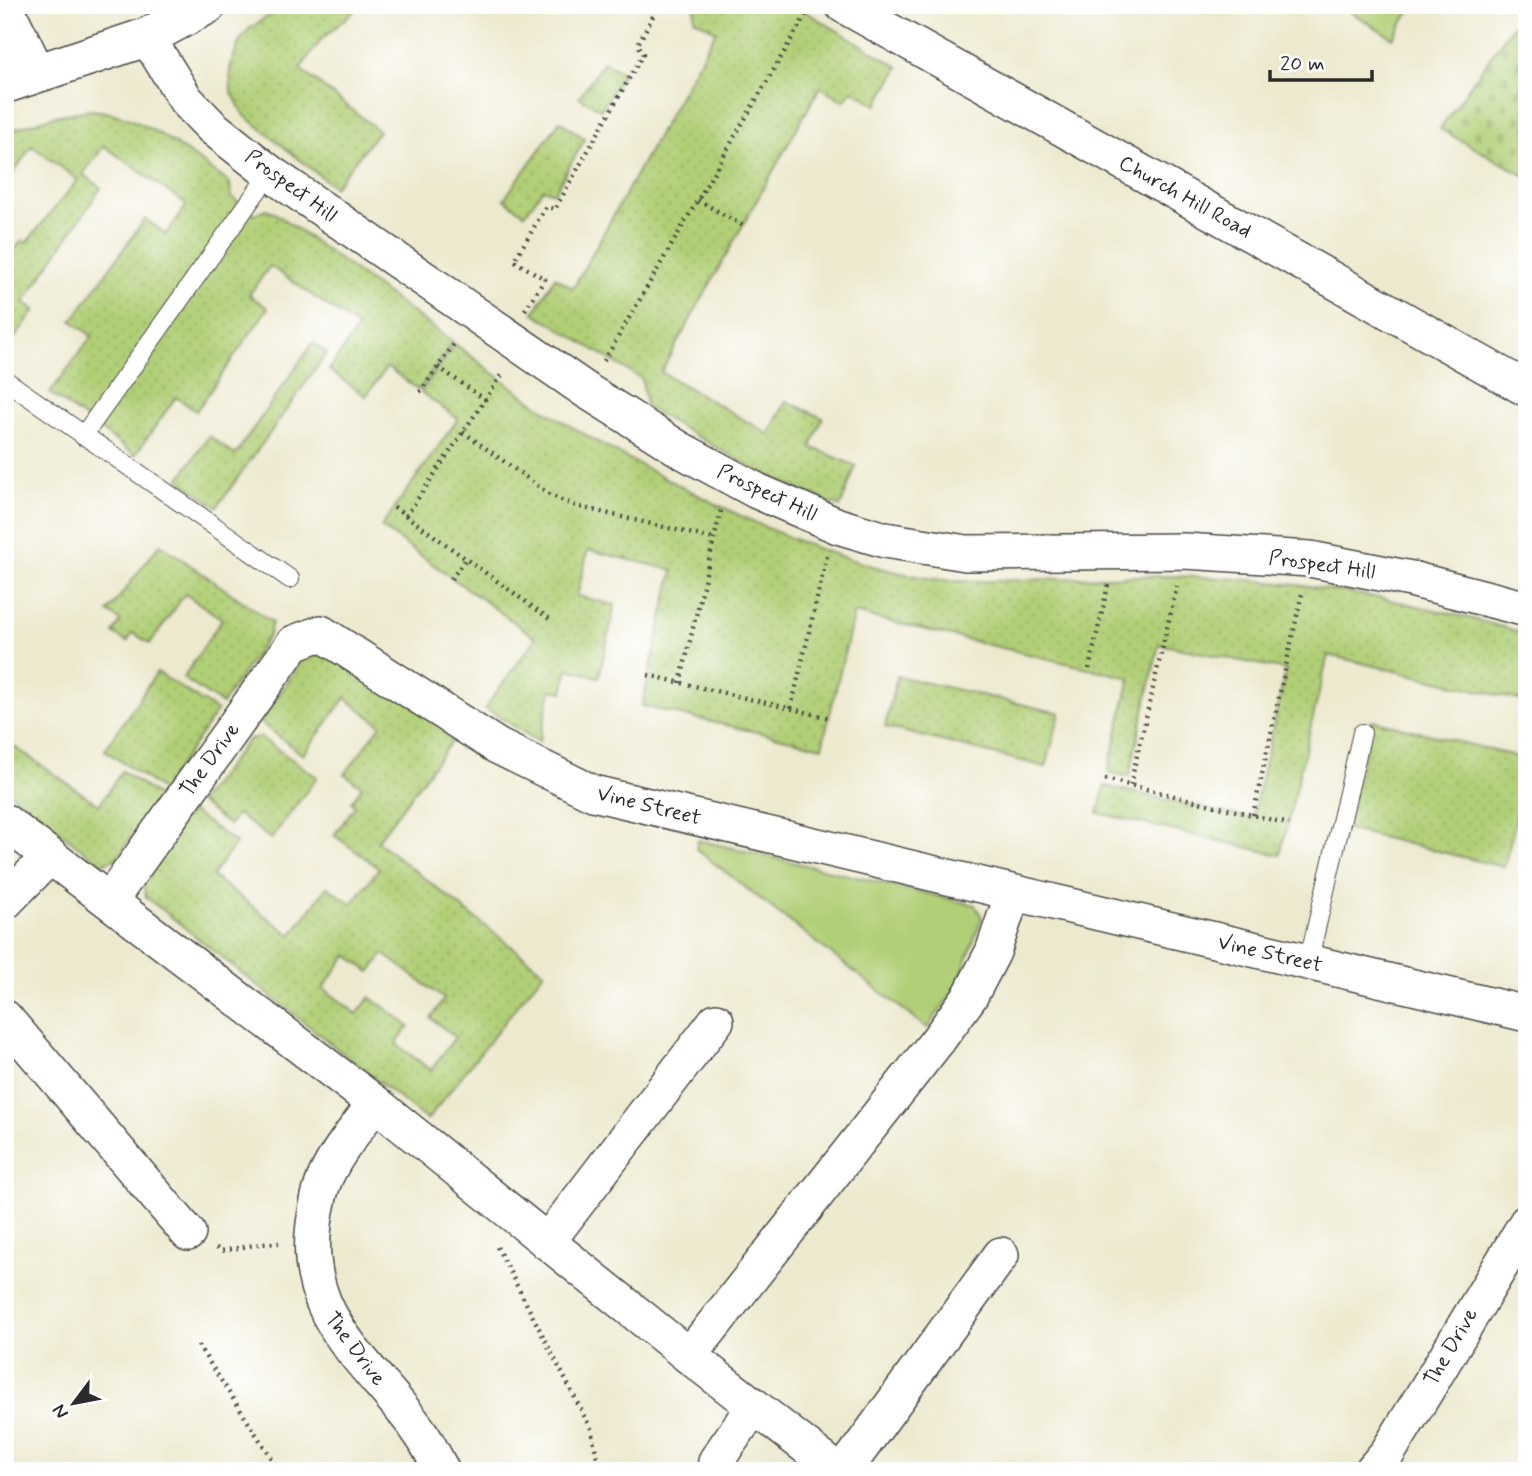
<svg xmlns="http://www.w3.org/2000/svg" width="1532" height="1476" font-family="Mynerve,sans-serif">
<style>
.grass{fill:url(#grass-dots);stroke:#6e7d50;stroke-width:2;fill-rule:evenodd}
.cemetery{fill:url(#cemetery-stones);stroke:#6e7d50;stroke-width:2}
.green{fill:#b0cf76;stroke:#6e7d50;stroke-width:2}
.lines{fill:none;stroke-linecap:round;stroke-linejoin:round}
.lane-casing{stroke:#484844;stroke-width:20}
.street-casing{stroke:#484844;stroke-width:38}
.secondary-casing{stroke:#484844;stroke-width:41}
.path{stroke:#484844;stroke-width:4.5;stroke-dasharray:2 5;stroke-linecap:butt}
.lane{stroke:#fff;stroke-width:18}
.street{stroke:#fff;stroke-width:35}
.secondary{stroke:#fff;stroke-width:38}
.labels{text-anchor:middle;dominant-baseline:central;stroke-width:6;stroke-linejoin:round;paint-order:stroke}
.street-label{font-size:21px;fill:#2b2b2b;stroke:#fff}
</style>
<defs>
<pattern id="grass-dots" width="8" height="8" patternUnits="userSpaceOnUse" patternTransform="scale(1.75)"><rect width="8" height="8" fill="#b0cf76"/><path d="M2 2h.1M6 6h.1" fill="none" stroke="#98b266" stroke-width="1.8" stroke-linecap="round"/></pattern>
<pattern id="cemetery-stones" width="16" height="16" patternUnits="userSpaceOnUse" patternTransform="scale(1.75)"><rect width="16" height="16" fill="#b0cf76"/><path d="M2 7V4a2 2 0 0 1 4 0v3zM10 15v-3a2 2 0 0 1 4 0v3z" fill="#98b266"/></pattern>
</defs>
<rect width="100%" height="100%" fill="#fff"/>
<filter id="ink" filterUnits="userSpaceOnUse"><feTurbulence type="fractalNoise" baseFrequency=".0143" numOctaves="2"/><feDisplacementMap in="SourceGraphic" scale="14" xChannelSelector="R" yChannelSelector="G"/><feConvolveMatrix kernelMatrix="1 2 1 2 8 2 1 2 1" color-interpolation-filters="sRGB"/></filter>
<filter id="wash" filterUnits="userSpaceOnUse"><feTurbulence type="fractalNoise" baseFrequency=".00686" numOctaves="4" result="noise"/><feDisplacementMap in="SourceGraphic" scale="28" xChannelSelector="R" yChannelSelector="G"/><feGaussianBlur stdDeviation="1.57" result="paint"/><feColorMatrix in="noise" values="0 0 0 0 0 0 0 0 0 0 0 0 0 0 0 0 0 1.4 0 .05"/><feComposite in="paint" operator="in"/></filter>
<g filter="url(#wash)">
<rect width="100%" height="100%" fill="#ede9cf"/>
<g class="grass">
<path d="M 284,5 L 361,5 L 322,39 L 300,69 L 379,131 L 334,187 L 244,115 L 231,91 L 230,68 L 239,42 L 249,29 Z"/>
<path d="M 695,5 L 794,5 L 899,67 L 877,105 L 852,90 L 844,101 L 820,87 L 661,372 L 769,434 L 786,401 L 823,418 L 811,447 L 856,466 L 840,507 L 757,471 L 646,407 L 642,379 L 534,313 L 555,277 L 573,288 L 716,31 L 694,19 Z"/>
<path d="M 604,62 L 623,73 L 601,110 L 579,97 Z"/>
<path d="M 90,110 C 143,113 188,154 230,183 L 231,197 L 255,214 L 265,209 L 272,211 L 453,342 L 419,390 L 387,367 L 366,396 L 329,370 L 358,327 L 270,266 L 249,295 L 268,308 L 196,411 L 176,397 L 135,455 L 50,393 L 92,336 L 72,321 L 145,219 L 166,234 L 187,205 L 104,146 L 83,174 L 101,188 L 24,302 L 35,310 L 5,351 L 5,262 L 22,240 L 26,243 L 78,180 L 32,146 L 5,185 L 5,132 L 55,116 Z"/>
<path d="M 560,121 L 585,139 L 554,193 L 543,189 L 525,214 L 504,199 Z"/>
<path d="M 313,343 L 327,353 L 217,507 L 179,480 L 209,436 L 235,455 Z"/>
<path d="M 455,344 C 481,363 507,384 533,402 C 575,431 622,456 667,479 C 749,522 835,563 927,578 C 958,583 993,581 1024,580 C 1072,578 1119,576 1167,576 C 1288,577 1410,600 1527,634 L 1527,702 L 1328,655 L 1280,855 L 1098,813 L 1105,786 L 1252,819 L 1286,670 L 1159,644 L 1129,777 L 1108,772 L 1130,678 L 854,613 L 822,747 L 642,706 L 673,570 L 588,550 L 577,596 L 615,605 L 599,677 L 568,669 L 563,692 L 551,690 L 539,742 L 485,708 L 536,638 L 381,527 L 458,419 L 421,392 Z"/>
<path d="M 160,544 L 272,622 L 269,635 L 222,704 L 183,678 L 222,619 L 185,594 L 150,644 L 133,633 L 127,642 L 113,633 L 121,621 L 108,612 Z"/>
<path d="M 319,654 L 340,657 L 457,734 L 377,841 L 544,972 L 427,1120 L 146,897 L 141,876 L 191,811 L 236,843 L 212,876 L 291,935 L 327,887 L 352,904 L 379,868 L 334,835 L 355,806 L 351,802 L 362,787 L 345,774 L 381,725 L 345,698 L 303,755 L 260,722 L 304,658 ZM 384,954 L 444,999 L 431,1018 L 455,1037 L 431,1070 L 396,1044 L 409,1026 L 370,997 L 357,1014 L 323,988 L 347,955 L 370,972 Z"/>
<path d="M 157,672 L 217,711 L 162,790 L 105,750 Z"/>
<path d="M 897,676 L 1060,713 L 1046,767 L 885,727 Z"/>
<path d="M 1372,720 L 1527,759 L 1527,776 L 1504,867 L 1346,829 Z"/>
<path d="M 260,737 L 317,777 L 271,839 L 237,814 L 229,825 L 199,802 L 249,739 Z"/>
<path d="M 6,741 L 99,805 L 122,771 L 159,797 L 116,859 L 101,864 L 5,789 Z"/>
</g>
<path class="cemetery" d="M 1527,5 L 1527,177 L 1440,129 Z"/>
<g class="green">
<path d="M 1339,5 L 1413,5 L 1393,38 Z"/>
<path d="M 698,840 L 975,905 L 982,917 L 957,987 L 927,1028 L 696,849 Z"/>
</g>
</g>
<g filter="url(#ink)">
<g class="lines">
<g class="lane-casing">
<g id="lane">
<path d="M 5,380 L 290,579"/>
<path d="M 83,436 L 270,173"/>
<path d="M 1308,963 L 1362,733"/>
</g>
</g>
<g class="street-casing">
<g id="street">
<path d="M 843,5 L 1527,389"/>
<path d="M 5,6 L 38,73"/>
<path d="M 147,37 L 186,100 L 212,127 L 270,173 L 587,391 L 681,450 L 757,491 L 838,526 L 885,540 L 966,553 L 1185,551 L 1310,559 L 1411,579 L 1527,609"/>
<path d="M 5,822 L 375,1103 L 689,1356 L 838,1471"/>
<path d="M 110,900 L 294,643 L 321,633 L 497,746 L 593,793 L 1527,1014"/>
<path d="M 5,902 L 50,856"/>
<path d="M 5,1018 L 188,1233"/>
<path d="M 375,1103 C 358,1127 337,1151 325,1178 C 319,1192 316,1209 314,1224 C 301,1321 372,1363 421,1434 C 429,1445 435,1459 442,1471"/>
<path d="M 547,1242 L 716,1021"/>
<path d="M 689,1356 L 938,1040 L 970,996 L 993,952 L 1013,893"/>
<path d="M 715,1471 L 716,1461 L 754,1406"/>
<path d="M 844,1471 L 1001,1255"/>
<path d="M 1372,1471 L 1388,1452 L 1425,1392 L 1527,1222"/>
</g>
</g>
<g class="secondary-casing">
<path id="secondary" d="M 5,84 L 147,37 L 207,5"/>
</g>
<g class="path">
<path d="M 698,200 L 745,227"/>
<path d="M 525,310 L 545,279 L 514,261 L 546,207 L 555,209 L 643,54 L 638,44 L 659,5"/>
<path d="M 604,361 L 809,9"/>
<path d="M 438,367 L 486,400"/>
<path d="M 420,392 L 456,341"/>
<path d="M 463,432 L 552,496 L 576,506 L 714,539"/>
<path d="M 394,507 L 551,620"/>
<path d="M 406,516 L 502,375"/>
<path d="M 451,579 L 466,559"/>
<path d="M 1089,669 L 1108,585"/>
<path d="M 648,675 L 830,718"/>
<path d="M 680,683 L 721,510"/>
<path d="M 791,708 L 827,556"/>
<path d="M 1105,779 L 1289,824"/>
<path d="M 1130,785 L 1177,586"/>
<path d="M 1253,815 L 1302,593"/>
<path d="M 497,1247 L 591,1429 L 600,1471"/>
<path d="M 216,1248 L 221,1251 L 260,1244 L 279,1243"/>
<path d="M 198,1345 L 280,1471"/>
</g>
<use href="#lane" class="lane"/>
<use href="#street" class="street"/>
<use href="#secondary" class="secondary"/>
</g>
</g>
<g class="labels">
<g class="street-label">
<text transform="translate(291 186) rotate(36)">Prospect Hill</text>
<text transform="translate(1185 197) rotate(29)">Church Hill Road</text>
<text transform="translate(767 493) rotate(25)">Prospect Hill</text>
<text transform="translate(1322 565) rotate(8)">Prospect Hill</text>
<text transform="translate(210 760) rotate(-54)">The Drive</text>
<text transform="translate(649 806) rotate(14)">Vine Street</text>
<text transform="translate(1270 954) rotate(13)">Vine Street</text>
<text transform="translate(1451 1347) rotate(-60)">The Drive</text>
<text transform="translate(355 1349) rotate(53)">The Drive</text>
</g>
</g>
<rect width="1532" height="1476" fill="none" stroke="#fff" stroke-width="28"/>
<g transform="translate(74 1403) rotate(238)" stroke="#ffffff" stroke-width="5" paint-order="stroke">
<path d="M0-5L12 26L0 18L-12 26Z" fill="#2b2b2b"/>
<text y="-10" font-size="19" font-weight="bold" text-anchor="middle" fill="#2b2b2b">N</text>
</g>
<path d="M1270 70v10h102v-10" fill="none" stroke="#2b2b2b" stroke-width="3.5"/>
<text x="1280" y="70" font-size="21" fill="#2b2b2b" stroke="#ffffff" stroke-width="5" paint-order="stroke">20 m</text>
</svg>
